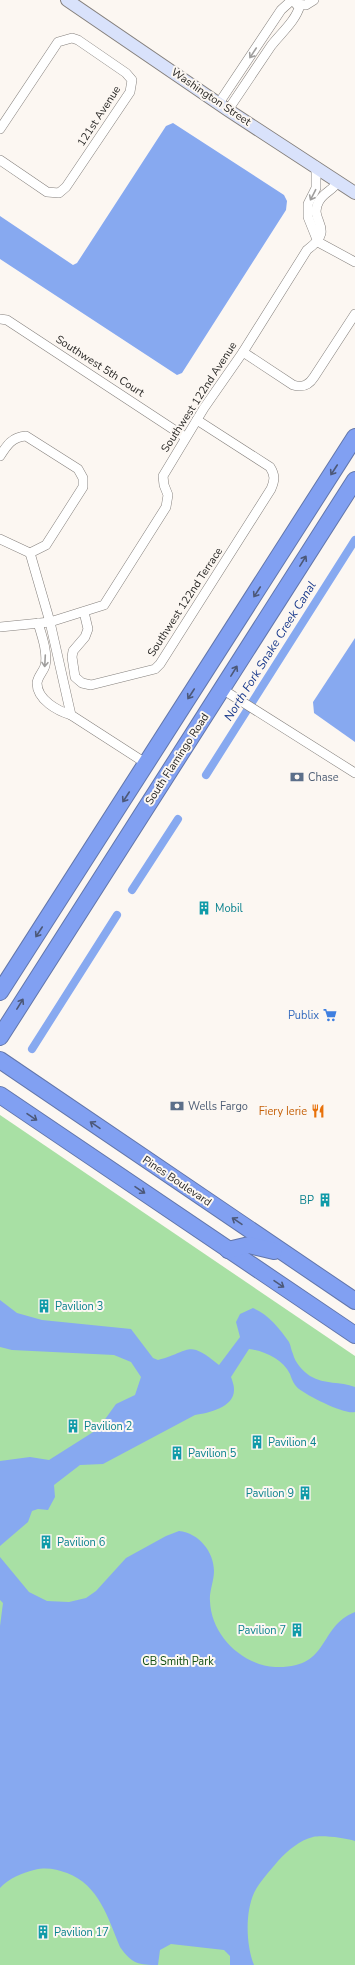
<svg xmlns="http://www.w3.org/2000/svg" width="355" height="1965" font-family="'Nunito Sans',sans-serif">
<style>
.green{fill:#a8e0a4}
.water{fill:#87a9f0}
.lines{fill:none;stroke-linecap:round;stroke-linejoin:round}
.canal{stroke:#87a9f0;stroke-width:8}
.street-casing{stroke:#85807d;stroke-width:10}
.secondary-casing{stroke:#85807d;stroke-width:14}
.highway-casing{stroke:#6276ab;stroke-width:18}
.street{stroke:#fff;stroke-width:9}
.secondary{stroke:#d9e2fb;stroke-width:12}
.highway{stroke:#81a0f2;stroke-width:16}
.oneway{stroke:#9f9e9d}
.oneway2{stroke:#4c5878}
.labels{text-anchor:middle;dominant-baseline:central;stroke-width:4;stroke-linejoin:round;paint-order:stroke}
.street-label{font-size:11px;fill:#292826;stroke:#fcf7f2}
.service-label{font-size:11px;fill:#4e5e75;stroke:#fcf7f2;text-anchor:start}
.culture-label{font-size:11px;fill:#0d838f;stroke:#fcf7f2;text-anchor:start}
.shop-label{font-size:11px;fill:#366cbe;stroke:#fcf7f2;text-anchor:end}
.food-label{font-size:11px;fill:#c56008;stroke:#fcf7f2;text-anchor:end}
.park-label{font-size:11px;fill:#114f11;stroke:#fcf7f2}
.water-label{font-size:12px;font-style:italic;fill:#1c3c8d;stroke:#fcf7f2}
</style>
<rect width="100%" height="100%" fill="#fcf7f2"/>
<path class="green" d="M 0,1115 L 355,1356 L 355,1965 L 0,1965 Z"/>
<g class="water">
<path d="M 173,123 L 284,195 L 287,201 L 286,210 L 182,373 L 177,375 L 0,259 L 0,216 L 73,265 L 77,263 L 166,126 Z"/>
<path d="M 355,638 L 355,742 L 314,713 L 313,702 Z"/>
<path d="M 0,1300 L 17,1313 L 42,1320 L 131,1329 L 153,1358 L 158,1360 C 192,1351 187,1339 219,1365 L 240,1337 L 236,1322 L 240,1314 L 253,1308 C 268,1314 280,1329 289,1342 C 291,1346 291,1350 293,1354 C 295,1363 303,1371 310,1376 C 325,1385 340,1381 355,1387 L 355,1412 C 345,1415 308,1396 299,1389 C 294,1385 292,1380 290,1374 C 283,1359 264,1351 249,1349 L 231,1377 C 232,1380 234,1385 234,1389 C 235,1407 209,1413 195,1415 L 103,1464 L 80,1465 L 54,1485 L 55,1497 L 48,1510 L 38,1509 L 32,1511 L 28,1522 L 0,1546 L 0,1461 L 30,1457 L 49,1460 L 98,1429 L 116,1404 L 135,1395 L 141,1377 L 131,1362 L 114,1355 L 12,1350 L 0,1347 Z"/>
<path d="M 179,1531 C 199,1533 214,1552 214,1571 C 214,1581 209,1592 210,1601 C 211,1635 242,1665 275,1667 C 331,1669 317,1627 355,1612 L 355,1841 C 345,1838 323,1835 313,1837 C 300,1840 287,1851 278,1861 C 270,1871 260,1881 254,1893 C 245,1913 246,1945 254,1965 L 230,1965 L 230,1956 L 224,1950 L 171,1944 L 160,1950 L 158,1965 C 139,1965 132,1964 120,1947 C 108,1918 99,1885 67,1873 C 56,1869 46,1867 34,1870 C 22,1873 9,1878 0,1888 L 0,1626 L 3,1603 L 0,1600 L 0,1557 L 29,1592 L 47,1601 L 69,1602 L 86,1598 L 96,1591 L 126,1558 L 166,1536 Z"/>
</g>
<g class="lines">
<g class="canal">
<path d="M 206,775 L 355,540"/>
<path d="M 132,890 L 178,819"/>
<path d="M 32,1049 L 117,915"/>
</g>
<g class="street-casing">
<g id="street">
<path d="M 296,4 L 306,5 L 314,0"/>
<path d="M 219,103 L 281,10 L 292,0"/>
<path d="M 228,110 L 271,46 C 280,34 296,21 300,5"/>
<path d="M 0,129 L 58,42 L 72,38 L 78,40 L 126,73 L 132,80 L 130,92 L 66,187 L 59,193 L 47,192 L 0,160"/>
<path d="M 316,166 L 316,188 L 308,204 L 308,217 L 318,242"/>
<path d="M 318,242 L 355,262"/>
<path d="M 0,319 L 7,320 L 185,437"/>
<path d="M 243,352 L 293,385 C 303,388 309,385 314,377 L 355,314"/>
<path d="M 0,456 C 7,445 12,437 26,436 L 78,469 L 83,478 L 83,487 L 46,545 L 30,553 L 50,622 L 71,715"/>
<path d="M 0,539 L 30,553"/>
<path d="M 84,612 L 88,629 L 85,637 L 73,651 L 72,657 L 75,677 L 82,683 L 91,685 L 155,669 L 160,664 L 271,489 C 275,480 275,475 270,467 L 197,420"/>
<path d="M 38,623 C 42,636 48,653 45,666 C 43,672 38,676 37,683 C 37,700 58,711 71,715 L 147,764"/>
<path d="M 0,627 L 50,622 L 104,605 L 166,507 L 168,495 L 164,485 L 163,476 L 204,408 L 243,352 L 307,250 C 338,227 307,222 319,201 C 324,192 334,190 338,181"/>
<path d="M 222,689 L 355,773"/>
</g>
</g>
<g class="secondary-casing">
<path id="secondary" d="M 67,0 L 228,110 L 355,193"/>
</g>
<g class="highway-casing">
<g id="highway">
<path d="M 0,992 L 355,437"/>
<path d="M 0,1037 L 355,480"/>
<path d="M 0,1060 L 355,1301"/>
<path d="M 0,1095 L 355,1335"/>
<path d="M 228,1250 L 249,1245 L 274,1251"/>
</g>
</g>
<use href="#street" class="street"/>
<use href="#secondary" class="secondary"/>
<use href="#highway" class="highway"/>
</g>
<defs><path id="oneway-shaft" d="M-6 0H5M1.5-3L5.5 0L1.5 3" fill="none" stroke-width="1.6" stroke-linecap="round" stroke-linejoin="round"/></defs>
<g class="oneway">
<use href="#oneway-shaft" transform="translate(253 53) rotate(123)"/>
<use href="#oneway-shaft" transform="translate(313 195) rotate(117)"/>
<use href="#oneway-shaft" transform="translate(45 661) rotate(93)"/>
</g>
<g class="oneway2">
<use href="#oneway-shaft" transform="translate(334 470) rotate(123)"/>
<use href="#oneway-shaft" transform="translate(303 561) rotate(-58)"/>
<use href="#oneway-shaft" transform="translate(257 592) rotate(123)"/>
<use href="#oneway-shaft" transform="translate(234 671) rotate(-58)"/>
<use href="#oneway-shaft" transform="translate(191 694) rotate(123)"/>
<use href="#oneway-shaft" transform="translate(126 797) rotate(123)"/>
<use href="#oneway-shaft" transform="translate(39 932) rotate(123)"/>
<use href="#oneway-shaft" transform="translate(20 1004) rotate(-58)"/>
<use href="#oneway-shaft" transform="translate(32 1117) rotate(34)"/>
<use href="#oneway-shaft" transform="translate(95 1125) rotate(-146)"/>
<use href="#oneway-shaft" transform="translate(140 1190) rotate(34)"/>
<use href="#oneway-shaft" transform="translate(237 1221) rotate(-146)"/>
<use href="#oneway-shaft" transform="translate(279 1284) rotate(34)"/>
</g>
<defs>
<g id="bank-bare" transform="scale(1.08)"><path d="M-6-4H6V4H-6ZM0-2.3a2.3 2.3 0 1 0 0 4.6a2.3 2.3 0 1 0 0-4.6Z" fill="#5c6f8a" stroke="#fcf7f2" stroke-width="2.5" paint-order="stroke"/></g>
<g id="building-bare" transform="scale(1.08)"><path d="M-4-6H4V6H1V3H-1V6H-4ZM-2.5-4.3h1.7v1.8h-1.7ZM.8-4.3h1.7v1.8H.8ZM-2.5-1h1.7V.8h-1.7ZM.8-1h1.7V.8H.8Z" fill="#0f9aa8" stroke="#fcf7f2" stroke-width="2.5" paint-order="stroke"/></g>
<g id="supermarket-bare" transform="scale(1.08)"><path d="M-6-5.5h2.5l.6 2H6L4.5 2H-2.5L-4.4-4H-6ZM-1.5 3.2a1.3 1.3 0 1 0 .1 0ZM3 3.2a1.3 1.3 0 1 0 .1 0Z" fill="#3f7fe0" stroke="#fcf7f2" stroke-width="2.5" paint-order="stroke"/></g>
<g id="restaurant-bare" transform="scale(1.08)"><path d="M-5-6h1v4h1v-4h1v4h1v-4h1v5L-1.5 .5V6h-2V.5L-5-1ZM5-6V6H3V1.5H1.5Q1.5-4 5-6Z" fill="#e8710a" stroke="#fcf7f2" stroke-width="2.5" paint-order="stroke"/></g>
</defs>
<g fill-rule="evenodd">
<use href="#bank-bare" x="297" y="777"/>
<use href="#building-bare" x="204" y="908"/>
<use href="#supermarket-bare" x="330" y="1015"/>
<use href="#bank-bare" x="177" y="1106"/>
<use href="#restaurant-bare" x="318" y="1111"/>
<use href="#building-bare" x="325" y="1200"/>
<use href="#building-bare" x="44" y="1306"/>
<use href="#building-bare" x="73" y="1426"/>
<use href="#building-bare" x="257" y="1442"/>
<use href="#building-bare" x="177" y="1453"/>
<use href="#building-bare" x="305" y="1493"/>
<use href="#building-bare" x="46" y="1542"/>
<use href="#building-bare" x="297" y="1630"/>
<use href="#building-bare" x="43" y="1932"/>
</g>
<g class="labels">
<g class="street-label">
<text transform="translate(211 97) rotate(34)">Washington Street</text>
<text transform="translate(99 116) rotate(-57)">121st Avenue</text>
<text transform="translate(100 366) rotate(33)">Southwest 5th Court</text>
<text transform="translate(199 397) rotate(-57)">Southwest 122nd Avenue</text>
<text transform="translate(185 602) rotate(-57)">Southwest 122nd Terrace</text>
<text transform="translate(177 759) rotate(-57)">South Flamingo Road</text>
<text transform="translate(177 1181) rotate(34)">Pines Boulevard</text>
</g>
<g class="service-label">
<text x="308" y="777">Chase</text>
<text x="188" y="1106">Wells Fargo</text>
</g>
<g class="culture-label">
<text x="215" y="908">Mobil</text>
<text x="314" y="1200" text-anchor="end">BP</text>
<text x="55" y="1306">Pavilion 3</text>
<text x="84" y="1426">Pavilion 2</text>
<text x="268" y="1442">Pavilion 4</text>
<text x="188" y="1453">Pavilion 5</text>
<text x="294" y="1493" text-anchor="end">Pavilion 9</text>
<text x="57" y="1542">Pavilion 6</text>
<text x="286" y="1630" text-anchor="end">Pavilion 7</text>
<text x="54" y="1932">Pavilion 17</text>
</g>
<g class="shop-label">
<text x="319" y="1015">Publix</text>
</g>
<g class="food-label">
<text x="307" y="1111">Fiery Ierie</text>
</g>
<g class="park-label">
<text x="178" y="1661">CB Smith Park</text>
</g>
<g class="water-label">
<text transform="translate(270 651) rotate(-58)">North Fork Snake Creek Canal</text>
</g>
</g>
</svg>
